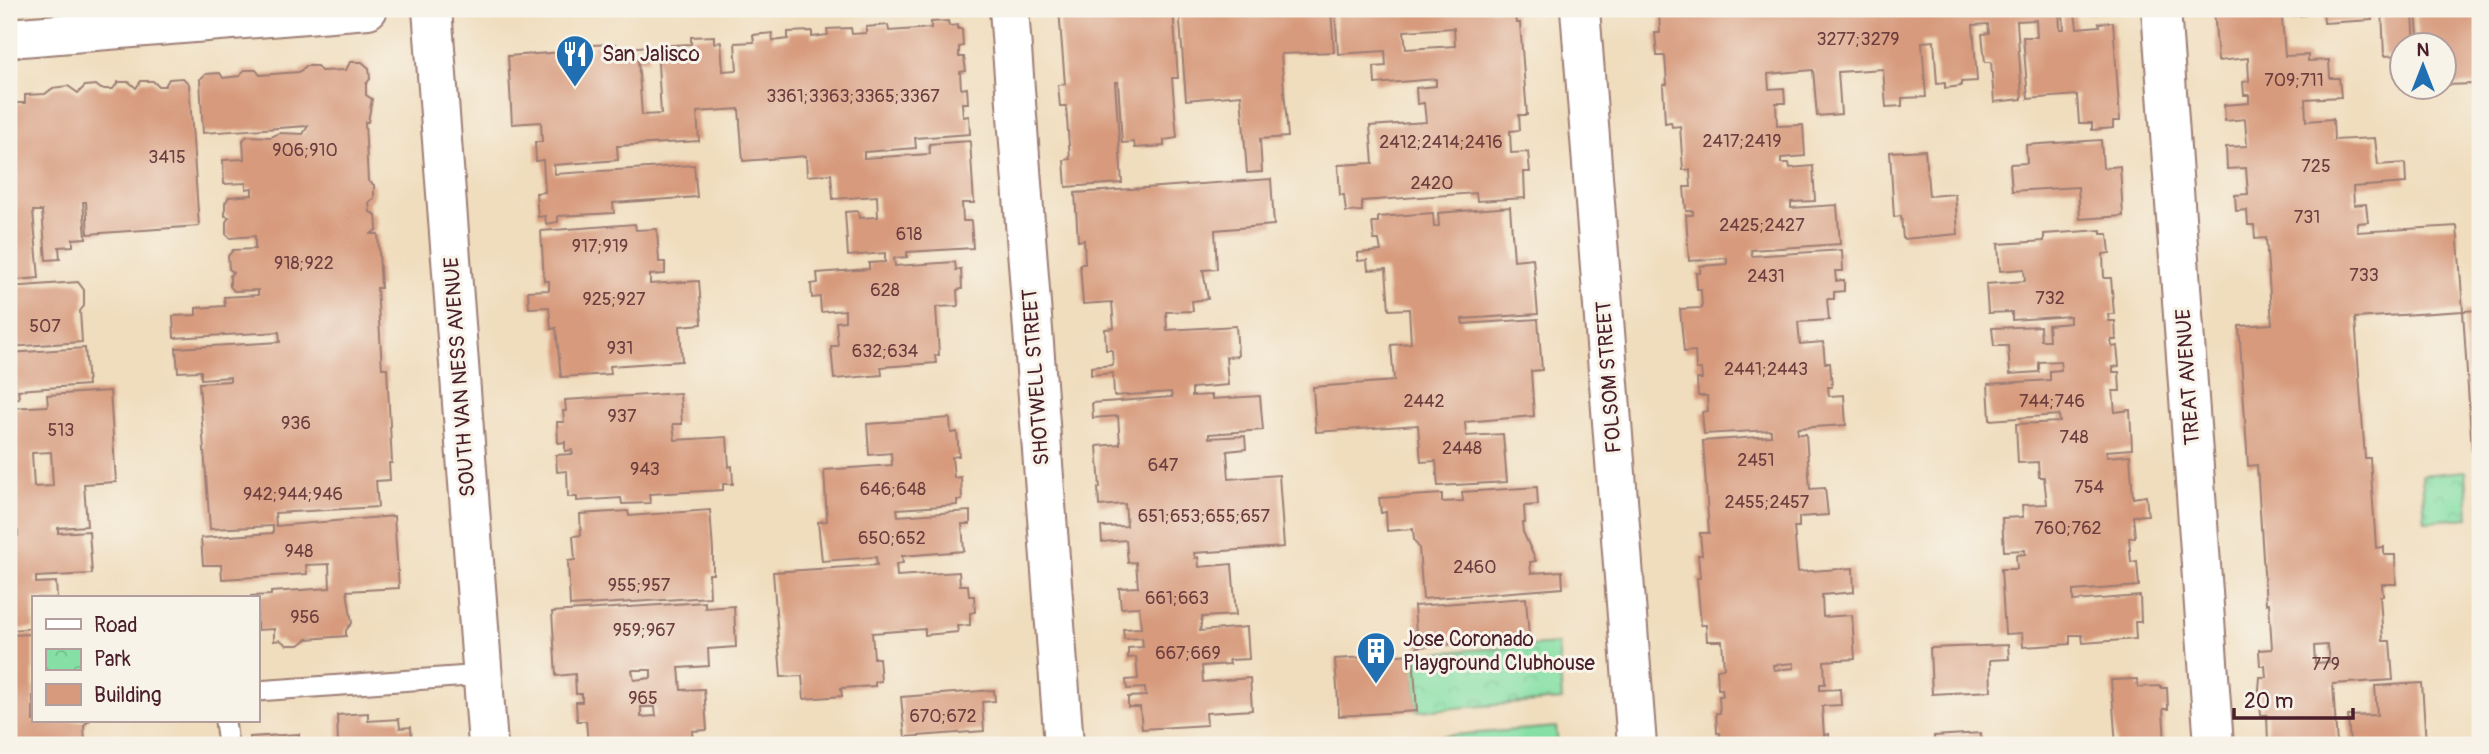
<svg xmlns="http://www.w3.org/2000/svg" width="2489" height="754" font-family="Pangolin,sans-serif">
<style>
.park{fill:url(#park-crowns);stroke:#688068;stroke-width:2}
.garden{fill:#86e0a6;stroke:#688068;stroke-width:2}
.building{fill:#d79a7c;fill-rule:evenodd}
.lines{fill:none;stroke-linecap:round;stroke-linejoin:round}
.lane-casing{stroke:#9d7e74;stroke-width:23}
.street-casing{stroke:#9d7e74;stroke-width:42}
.secondary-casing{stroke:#9d7e74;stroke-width:42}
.lane{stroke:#fff;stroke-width:19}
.street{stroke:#fff;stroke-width:38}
.secondary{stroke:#fff;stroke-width:38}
.labels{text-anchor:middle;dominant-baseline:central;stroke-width:6;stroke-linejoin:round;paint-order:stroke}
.number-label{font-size:18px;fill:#6d3e3f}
.poi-label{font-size:21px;fill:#4a1f2b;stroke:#f7f3e8;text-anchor:start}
.street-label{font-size:21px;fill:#4a1f2b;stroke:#f7f3e8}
</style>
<defs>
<pattern id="park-crowns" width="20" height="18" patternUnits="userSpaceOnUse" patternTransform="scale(1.75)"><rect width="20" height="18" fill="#86e0a6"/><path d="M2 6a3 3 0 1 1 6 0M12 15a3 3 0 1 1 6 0" fill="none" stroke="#75c08f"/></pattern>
</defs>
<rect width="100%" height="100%" fill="#f7f3e8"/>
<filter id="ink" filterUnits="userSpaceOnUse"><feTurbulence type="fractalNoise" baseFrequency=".0143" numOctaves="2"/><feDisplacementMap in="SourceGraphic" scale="14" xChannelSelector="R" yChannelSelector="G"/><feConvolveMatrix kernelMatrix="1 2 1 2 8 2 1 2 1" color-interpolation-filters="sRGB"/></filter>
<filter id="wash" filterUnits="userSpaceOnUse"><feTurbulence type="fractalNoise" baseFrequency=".00686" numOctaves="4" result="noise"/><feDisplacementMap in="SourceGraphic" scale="28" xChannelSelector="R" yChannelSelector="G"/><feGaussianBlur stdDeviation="1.57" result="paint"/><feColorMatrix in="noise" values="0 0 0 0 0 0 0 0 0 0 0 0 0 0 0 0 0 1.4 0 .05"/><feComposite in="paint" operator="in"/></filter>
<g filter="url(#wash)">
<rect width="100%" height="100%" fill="#f0ddbd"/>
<g class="park">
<path d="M 2466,471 L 2469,518 L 2425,521 L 2422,475 Z"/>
<path d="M 1558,644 L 1562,700 L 1417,711 L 1413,654 Z"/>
</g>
<path class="garden" d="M 1556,727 L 1558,745 L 1327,745 Z"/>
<g id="blocks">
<g class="building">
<path d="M 1059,9 L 1131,9 L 1132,15 L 1149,14 L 1149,9 L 1173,9 L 1178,78 L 1172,78 L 1177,138 L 1164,140 L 1164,146 L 1135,148 L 1134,142 L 1122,143 L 1118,82 L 1115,82 L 1122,183 L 1066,187 L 1064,160 L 1070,159 L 1066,106 L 1060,106 L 1058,85 L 1065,84 Z"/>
<path d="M 1179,9 L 1331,9 L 1334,52 L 1281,54 L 1288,137 L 1260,139 L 1262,172 L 1247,173 L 1241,95 L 1186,100 Z"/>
<path d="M 1335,9 L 1514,9 L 1516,23 L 1520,23 L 1527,115 L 1519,115 L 1520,130 L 1510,131 L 1511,153 L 1528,152 L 1530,172 L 1524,172 L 1525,198 L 1477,201 L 1476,193 L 1362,201 L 1362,211 L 1346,212 L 1344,195 L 1340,195 L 1338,165 L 1373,163 L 1370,126 L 1426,122 L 1424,103 L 1417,104 L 1416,88 L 1436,86 L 1436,79 L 1375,84 L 1374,67 L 1386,66 L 1385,51 L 1338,54 ZM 1454,28 L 1455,46 L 1406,49 L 1404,31 Z"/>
<path d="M 1659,9 L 2059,9 L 2060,29 L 2064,29 L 2063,14 L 2075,13 L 2077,28 L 2100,26 L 2099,23 L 2113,22 L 2120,121 L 2113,121 L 2113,128 L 2092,130 L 2092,123 L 2079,123 L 2077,95 L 2028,99 L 2023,37 L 2037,37 L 2036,20 L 2017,21 L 2022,99 L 1994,102 L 1991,62 L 1985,62 L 1982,34 L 1989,33 L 1988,24 L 1973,25 L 1977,81 L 1961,82 L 1961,86 L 1945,88 L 1945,83 L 1937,84 L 1934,41 L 1922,42 L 1926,97 L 1902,98 L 1902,106 L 1886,107 L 1883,69 L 1838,72 L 1841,114 L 1817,116 L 1813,70 L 1768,74 L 1769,89 L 1784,88 L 1785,103 L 1776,103 L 1777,126 L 1803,125 L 1805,156 L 1781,158 L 1781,163 L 1789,163 L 1790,168 L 1813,166 L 1815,201 L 1791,202 L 1791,208 L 1837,205 L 1840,244 L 1751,250 L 1752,256 L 1842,250 L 1843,271 L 1835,271 L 1836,281 L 1844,280 L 1844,291 L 1834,292 L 1834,299 L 1827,299 L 1829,320 L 1798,322 L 1800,344 L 1823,342 L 1825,363 L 1830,363 L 1832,387 L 1828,387 L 1829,396 L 1844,395 L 1846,425 L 1797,428 L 1798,434 L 1806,434 L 1810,489 L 1825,488 L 1828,515 L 1799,517 L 1799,527 L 1794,527 L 1798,572 L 1853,568 L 1854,592 L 1822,595 L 1823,617 L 1852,615 L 1855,659 L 1824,661 L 1825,684 L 1820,684 L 1820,690 L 1840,689 L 1841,705 L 1822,706 L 1824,735 L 1829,734 L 1830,745 L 1718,745 L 1718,741 L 1721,741 L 1720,733 L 1717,733 L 1716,713 L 1720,713 L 1719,696 L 1723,696 L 1722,689 L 1718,689 L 1717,669 L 1724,668 L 1722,641 L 1707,641 L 1706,625 L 1701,625 L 1697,578 L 1700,578 L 1698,555 L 1702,555 L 1700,533 L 1709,533 L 1703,441 L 1771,436 L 1771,430 L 1704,434 L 1702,412 L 1708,411 L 1707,396 L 1698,396 L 1697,379 L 1702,379 L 1701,369 L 1696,369 L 1695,351 L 1684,352 L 1680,309 L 1702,308 L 1701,289 L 1697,289 L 1696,273 L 1700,273 L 1700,266 L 1727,264 L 1727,258 L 1689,261 L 1686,215 L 1693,215 L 1693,211 L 1686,211 L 1684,187 L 1691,187 L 1690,170 L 1683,170 L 1680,126 L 1672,127 L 1671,122 L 1665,123 L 1663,85 L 1667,84 L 1665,56 L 1657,56 L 1655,33 L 1660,33 ZM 1794,663 L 1794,668 L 1774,670 L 1773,665 Z"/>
<path d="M 2083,9 L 2109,9 L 2109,12 L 2084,14 Z"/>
<path d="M 2214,9 L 2305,9 L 2306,15 L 2282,17 L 2285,56 L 2308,55 L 2308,61 L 2329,60 L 2330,78 L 2339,78 L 2341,97 L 2305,99 L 2306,121 L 2333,119 L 2334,140 L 2375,138 L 2378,165 L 2405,163 L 2406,183 L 2353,187 L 2354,205 L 2366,204 L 2368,222 L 2357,223 L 2357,232 L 2457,226 L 2463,311 L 2355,318 L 2365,458 L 2370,458 L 2376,548 L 2384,547 L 2384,555 L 2395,555 L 2396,584 L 2382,584 L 2383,596 L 2380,596 L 2383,641 L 2390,641 L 2393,680 L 2333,684 L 2337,745 L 2263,745 L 2263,743 L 2268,743 L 2267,715 L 2261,715 L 2259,689 L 2260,677 L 2266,677 L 2265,666 L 2260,666 L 2259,650 L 2272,649 L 2269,603 L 2266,604 L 2257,465 L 2248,466 L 2239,326 L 2272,324 L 2266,238 L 2255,239 L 2254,225 L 2248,225 L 2247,210 L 2236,211 L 2235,195 L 2248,194 L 2246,168 L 2227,169 L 2226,147 L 2247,146 L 2245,119 L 2225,121 L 2224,105 L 2249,103 L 2249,95 L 2244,95 L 2243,82 L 2249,81 L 2248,58 L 2218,61 ZM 2327,645 L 2329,662 L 2315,663 L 2314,646 Z"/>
<path d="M 2323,9 L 2371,9 L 2372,20 L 2324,23 Z"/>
<path d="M 2382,9 L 2480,9 L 2480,153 L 2478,153 L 2474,84 L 2444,85 L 2444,46 L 2419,46 L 2416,13 L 2413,13 L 2415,46 L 2402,46 L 2402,55 L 2384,56 Z"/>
<path d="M 948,21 L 949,26 L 958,25 L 958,29 L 962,29 L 963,46 L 959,47 L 959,57 L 964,57 L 966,71 L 960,72 L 961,89 L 967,88 L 968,103 L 962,103 L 963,117 L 969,116 L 970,134 L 915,138 L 916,148 L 864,152 L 864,158 L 930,154 L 929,144 L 970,141 L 974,203 L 962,203 L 963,221 L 971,221 L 973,248 L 907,252 L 907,257 L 894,258 L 895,266 L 955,262 L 956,270 L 961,269 L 962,289 L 957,290 L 958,306 L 936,307 L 939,355 L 935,355 L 936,363 L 881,367 L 882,375 L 834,379 L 831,346 L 838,346 L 836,322 L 845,321 L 845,310 L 821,312 L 820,297 L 812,298 L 811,284 L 818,283 L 817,273 L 869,269 L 869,263 L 885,262 L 885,253 L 848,256 L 845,212 L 858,211 L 859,218 L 878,217 L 877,196 L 833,199 L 831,174 L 807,176 L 806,156 L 743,161 L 739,109 L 697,112 L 699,141 L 617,146 L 618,160 L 554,165 L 555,174 L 694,165 L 697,197 L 613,203 L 614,213 L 558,216 L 558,222 L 546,224 L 545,216 L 538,217 L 536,193 L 545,192 L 543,160 L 536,161 L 535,142 L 542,142 L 541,122 L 512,124 L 508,56 L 593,50 L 592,45 L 616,44 L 616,49 L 649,46 L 649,60 L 638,60 L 642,115 L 661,114 L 657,46 L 691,44 L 691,37 L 714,36 L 714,43 L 721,42 L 723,71 L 737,70 L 735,43 L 754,42 L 753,35 L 772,33 L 773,41 L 788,39 L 788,32 L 812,31 L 812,37 L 828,35 L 827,29 L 851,28 L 852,34 L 866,33 L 866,27 L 888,25 L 889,31 L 931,28 L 931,22 Z"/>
<path d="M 350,62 L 362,62 L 369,68 L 370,79 L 366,84 L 366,95 L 372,99 L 368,122 L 365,122 L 368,181 L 374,185 L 374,198 L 369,202 L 370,212 L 376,215 L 377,229 L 371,234 L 378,234 L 381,288 L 377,288 L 382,368 L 387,368 L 392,463 L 389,463 L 390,480 L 376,481 L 378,507 L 275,513 L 276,526 L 394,516 L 399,588 L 347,591 L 352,623 L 346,630 L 346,636 L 307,639 L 299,645 L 287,645 L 280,640 L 274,641 L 274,629 L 257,630 L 257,598 L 251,598 L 251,596 L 271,595 L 271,592 L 330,588 L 329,564 L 306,565 L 307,574 L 222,579 L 221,565 L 203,565 L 201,538 L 273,533 L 273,526 L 210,529 L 199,383 L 230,381 L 230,377 L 201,379 L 201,371 L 178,372 L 176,348 L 280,342 L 279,332 L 174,338 L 173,316 L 196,315 L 196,308 L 225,306 L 224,297 L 258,295 L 258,290 L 234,291 L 230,286 L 230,276 L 233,272 L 229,269 L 228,256 L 233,250 L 255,249 L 255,236 L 230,238 L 226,234 L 226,222 L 229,217 L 225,216 L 225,203 L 229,197 L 252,195 L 252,188 L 246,189 L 246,183 L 224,184 L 223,160 L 244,159 L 243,140 L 247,136 L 271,137 L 279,133 L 303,134 L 308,126 L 203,133 L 200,79 L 206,74 L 220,73 L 223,78 L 240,76 L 244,70 L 256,70 L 260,75 L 299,72 L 306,66 L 317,66 L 321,71 L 346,70 Z"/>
<path d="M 183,78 L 189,84 L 199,226 L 88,234 L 86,202 L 83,202 L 86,238 L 73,239 L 73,246 L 59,247 L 60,259 L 46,260 L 42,211 L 33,211 L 39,278 L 17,280 L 16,269 L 9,269 L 9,239 L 13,238 L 13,232 L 9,233 L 9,103 L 25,103 L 25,95 L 45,94 L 53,88 L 68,86 L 78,93 L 85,86 L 96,85 L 101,89 L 113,89 L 118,82 L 129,82 L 136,88 L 141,81 L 153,81 L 158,86 L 165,86 L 169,79 Z"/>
<path d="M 2101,140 L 2103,168 L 2120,166 L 2123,216 L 2080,219 L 2078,187 L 2012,191 L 2010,164 L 2027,163 L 2026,145 Z"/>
<path d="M 1925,150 L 1929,196 L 1955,194 L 1958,234 L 1903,239 L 1901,216 L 1894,217 L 1890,152 Z"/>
<path d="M 1271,179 L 1274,225 L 1215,230 L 1217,269 L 1203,270 L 1208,299 L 1192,301 L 1193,311 L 1166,312 L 1167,330 L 1236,326 L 1238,356 L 1226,357 L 1228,385 L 1192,388 L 1192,396 L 1212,395 L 1212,399 L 1260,396 L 1263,430 L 1209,434 L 1209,438 L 1245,436 L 1246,449 L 1227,451 L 1229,479 L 1279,475 L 1284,547 L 1194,553 L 1195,558 L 1198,557 L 1199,567 L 1232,564 L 1236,615 L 1202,617 L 1200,631 L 1247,627 L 1249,659 L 1229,660 L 1230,664 L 1202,666 L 1203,682 L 1250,678 L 1252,710 L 1206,713 L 1207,725 L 1142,729 L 1140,707 L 1128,707 L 1128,697 L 1146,696 L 1145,688 L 1127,689 L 1126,680 L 1138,679 L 1136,657 L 1128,658 L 1128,648 L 1143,647 L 1142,638 L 1124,639 L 1123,629 L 1141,628 L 1139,607 L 1121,608 L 1119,588 L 1138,587 L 1136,562 L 1128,563 L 1126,540 L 1102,542 L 1101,527 L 1127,526 L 1125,504 L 1099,506 L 1098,488 L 1100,488 L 1097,446 L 1120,444 L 1118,416 L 1093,418 L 1092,403 L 1172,397 L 1171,392 L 1114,396 L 1113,373 L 1091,375 L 1091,367 L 1113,365 L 1112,350 L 1106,350 L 1105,329 L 1114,328 L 1112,302 L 1083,304 L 1080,264 L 1085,264 L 1084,240 L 1078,241 L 1075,193 Z"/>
<path d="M 1510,207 L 1514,260 L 1533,258 L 1538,314 L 1462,319 L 1463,324 L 1538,319 L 1542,370 L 1531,371 L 1534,416 L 1465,422 L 1466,436 L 1503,434 L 1507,482 L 1438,486 L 1436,461 L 1421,462 L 1418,425 L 1316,432 L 1313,387 L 1394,381 L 1391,345 L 1411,343 L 1409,309 L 1389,310 L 1386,269 L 1368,270 L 1367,260 L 1358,261 L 1358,253 L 1381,251 L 1379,240 L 1374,240 L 1372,222 L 1378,222 L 1378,217 L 1433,213 L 1434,227 L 1439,226 L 1438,213 Z"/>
<path d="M 635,224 L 636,230 L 657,229 L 659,262 L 665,262 L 665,274 L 650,275 L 650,284 L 699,281 L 702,324 L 680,326 L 682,361 L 610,366 L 611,374 L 561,377 L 556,328 L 551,329 L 549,307 L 529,308 L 528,291 L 549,290 L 549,281 L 544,281 L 541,231 Z"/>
<path d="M 2101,230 L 2101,234 L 2108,234 L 2110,253 L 2103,254 L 2104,278 L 2111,278 L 2114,314 L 2108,314 L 2109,321 L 2115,321 L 2116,340 L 2111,340 L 2112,347 L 2117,346 L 2119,366 L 2113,367 L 2113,372 L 2119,372 L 2120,391 L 2113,391 L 2115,412 L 2130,410 L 2132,449 L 2106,451 L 2107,457 L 2130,455 L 2133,498 L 2146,496 L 2148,515 L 2133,516 L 2135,537 L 2129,538 L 2131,562 L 2137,561 L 2139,586 L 2073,591 L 2073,601 L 2140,596 L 2141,622 L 2135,622 L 2136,639 L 2083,643 L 2082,635 L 2070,635 L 2070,644 L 2023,647 L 2022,633 L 2005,634 L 2001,569 L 2017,569 L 2016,555 L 2025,554 L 2025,550 L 2004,551 L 2002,518 L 2023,517 L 2022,505 L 2047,504 L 2044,477 L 2039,477 L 2038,462 L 2018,463 L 2016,424 L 2060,422 L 2059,415 L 1990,420 L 1988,384 L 2050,380 L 2050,371 L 2061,370 L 2060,361 L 2039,362 L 2039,372 L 2010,374 L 2008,346 L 1994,346 L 1992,328 L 2040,326 L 2041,340 L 2049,340 L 2048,325 L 2070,323 L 2070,316 L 2012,320 L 2012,312 L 1988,313 L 1986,284 L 2025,281 L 2024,269 L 2000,271 L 1998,244 L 2044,241 L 2044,234 Z"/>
<path d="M 78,282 L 84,290 L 84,306 L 80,311 L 82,342 L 9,347 L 9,287 Z"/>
<path d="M 2480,310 L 2480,450 L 2472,451 L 2463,311 Z"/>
<path d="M 85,348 L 88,385 L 18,390 L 19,398 L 9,399 L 9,353 Z"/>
<path d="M 110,391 L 116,482 L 84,484 L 87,526 L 58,528 L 58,533 L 89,531 L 92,574 L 36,577 L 36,583 L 56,582 L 57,598 L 33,598 L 33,628 L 12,630 L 11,623 L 9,624 L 9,537 L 18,536 L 18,531 L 9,531 L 9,408 L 48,406 L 47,395 ZM 51,452 L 53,486 L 34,487 L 32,453 Z"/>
<path d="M 680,393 L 682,424 L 673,424 L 675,440 L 727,437 L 729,467 L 732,466 L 733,484 L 723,484 L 723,490 L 649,494 L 650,503 L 622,504 L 621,498 L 577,501 L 577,497 L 568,497 L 567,471 L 557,472 L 556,455 L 573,454 L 572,450 L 565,451 L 565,442 L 558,443 L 557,422 L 564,422 L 563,411 L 566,411 L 565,400 Z"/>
<path d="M 950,418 L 951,433 L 957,432 L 959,456 L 952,457 L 954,478 L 961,477 L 962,500 L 957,500 L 957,505 L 897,509 L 898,516 L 970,511 L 970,524 L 962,524 L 964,551 L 902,556 L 903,563 L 896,564 L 897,576 L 959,572 L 960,585 L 968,585 L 969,596 L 974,596 L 975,612 L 970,613 L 970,625 L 957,626 L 958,632 L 925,635 L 925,629 L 872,633 L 874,658 L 879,658 L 881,681 L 875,682 L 875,686 L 841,688 L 842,696 L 804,699 L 802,676 L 781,677 L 773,572 L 877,565 L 876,557 L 822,561 L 818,522 L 827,521 L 824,470 L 892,465 L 891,453 L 869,455 L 867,424 Z"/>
<path d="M 1537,487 L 1538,505 L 1524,506 L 1525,523 L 1522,523 L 1523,532 L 1536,561 L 1530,562 L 1531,573 L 1562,571 L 1563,588 L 1423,599 L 1419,548 L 1414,540 L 1413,529 L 1387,531 L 1386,512 L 1381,513 L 1379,498 L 1442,494 L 1442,502 L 1463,501 L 1462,492 Z"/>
<path d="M 710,510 L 713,551 L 713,574 L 709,574 L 710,597 L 570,606 L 568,561 L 575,560 L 573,536 L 581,535 L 580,514 L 628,511 L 629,516 Z"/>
<path d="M 1526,598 L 1529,638 L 1417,647 L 1414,606 Z"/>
<path d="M 705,602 L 705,608 L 734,606 L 736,647 L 708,649 L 709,666 L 679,668 L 681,690 L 704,689 L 707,730 L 692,731 L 693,745 L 595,745 L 595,743 L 588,743 L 586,721 L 577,721 L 576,702 L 582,702 L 582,694 L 576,694 L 575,674 L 556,676 L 552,612 ZM 632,670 L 651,670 L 651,678 L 634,680 ZM 641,707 L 655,707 L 656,716 L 641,717 Z"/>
<path d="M 33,634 L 33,721 L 89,721 L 84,725 L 85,745 L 9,745 L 9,635 Z"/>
<path d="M 2008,645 L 2009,659 L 1990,660 L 1991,691 L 1932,694 L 1930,648 Z"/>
<path d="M 1413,654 L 1417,711 L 1339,716 L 1335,659 Z"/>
<path d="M 2137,679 L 2138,687 L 2161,686 L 2161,688 L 2167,688 L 2168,709 L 2163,709 L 2165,745 L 2116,745 L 2111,680 Z"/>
<path d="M 2422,683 L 2426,744 L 2350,745 L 2348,716 L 2377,715 L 2375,686 Z"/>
<path d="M 994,690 L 995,701 L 982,702 L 984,731 L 905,737 L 901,697 Z"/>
<path d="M 368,713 L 368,721 L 399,719 L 400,728 L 411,727 L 412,745 L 338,745 L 337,715 Z"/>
<path d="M 1981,733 L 1982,745 L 1935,745 L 1934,736 Z"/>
<path d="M 299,734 L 299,745 L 251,745 L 250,737 Z"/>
<path d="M 2072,741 L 2072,745 L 2048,745 L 2048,743 Z"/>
</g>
</g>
</g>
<g filter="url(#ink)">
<use href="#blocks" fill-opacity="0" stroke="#9d7e74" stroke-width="2"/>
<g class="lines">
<g class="lane-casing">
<g id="lane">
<path d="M 257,691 L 483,675"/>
<path d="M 225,721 L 228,745"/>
</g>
</g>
<g class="street-casing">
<g id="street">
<path d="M 1009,9 L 1064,745"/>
<path d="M 2161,9 L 2214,745"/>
<path d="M 9,38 L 368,9"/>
</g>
</g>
<g class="secondary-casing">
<g id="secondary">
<path d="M 432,9 L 488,745"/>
<path d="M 1580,9 L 1637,745"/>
</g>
</g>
<use href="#lane" class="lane"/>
<use href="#street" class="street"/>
<use href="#secondary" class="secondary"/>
</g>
</g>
<defs>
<g id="restaurant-pin" transform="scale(2.0125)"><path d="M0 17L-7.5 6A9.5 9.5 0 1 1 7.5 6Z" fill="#1f6fb2" stroke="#f7f3e8"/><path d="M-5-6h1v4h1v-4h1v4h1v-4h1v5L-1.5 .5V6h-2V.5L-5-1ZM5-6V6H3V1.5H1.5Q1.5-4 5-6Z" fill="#fff"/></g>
<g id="building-pin" transform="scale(2.0125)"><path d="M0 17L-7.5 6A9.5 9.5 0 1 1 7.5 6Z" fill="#1f6fb2" stroke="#f7f3e8"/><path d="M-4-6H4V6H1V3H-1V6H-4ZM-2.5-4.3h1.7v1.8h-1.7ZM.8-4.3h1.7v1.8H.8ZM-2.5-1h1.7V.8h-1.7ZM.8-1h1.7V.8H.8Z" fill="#fff"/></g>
</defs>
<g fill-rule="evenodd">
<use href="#restaurant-pin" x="575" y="54"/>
<use href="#building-pin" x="1376" y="651"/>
</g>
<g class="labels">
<g class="number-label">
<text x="1858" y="39">3277;3279</text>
<text x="2294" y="80">709;711</text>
<text x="853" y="96">3361;3363;3365;3367</text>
<text x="1742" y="141">2417;2419</text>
<text x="1441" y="142">2412;2414;2416</text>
<text x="305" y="150">906;910</text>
<text x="167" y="157">3415</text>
<text x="2316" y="166">725</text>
<text x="1432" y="183">2420</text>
<text x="2307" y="217">731</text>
<text x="1762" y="225">2425;2427</text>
<text x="909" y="234">618</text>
<text x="600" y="246">917;919</text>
<text x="304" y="263">918;922</text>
<text x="2364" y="275">733</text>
<text x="1766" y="276">2431</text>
<text x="885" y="290">628</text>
<text x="2050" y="298">732</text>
<text x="614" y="299">925;927</text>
<text x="45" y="326">507</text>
<text x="620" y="348">931</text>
<text x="885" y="351">632;634</text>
<text x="1766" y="369">2441;2443</text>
<text x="1424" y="401">2442</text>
<text x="2052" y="401">744;746</text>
<text x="622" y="416">937</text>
<text x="296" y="423">936</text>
<text x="61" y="430">513</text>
<text x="2074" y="437">748</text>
<text x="1462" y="448">2448</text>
<text x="1756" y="460">2451</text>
<text x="1163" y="465">647</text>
<text x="645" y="469">943</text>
<text x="2089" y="487">754</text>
<text x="893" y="489">646;648</text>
<text x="293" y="494">942;944;946</text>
<text x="1767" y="502">2455;2457</text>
<text x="1204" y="516">651;653;655;657</text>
<text x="2068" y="528">760;762</text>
<text x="892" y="538">650;652</text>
<text x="299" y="551">948</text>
<text x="1475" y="567">2460</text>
<text x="639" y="585">955;957</text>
<text x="1177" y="598">661;663</text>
<text x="305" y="617">956</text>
<text x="644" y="630">959;967</text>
<text x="1188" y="653">667;669</text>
<text x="2326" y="664">779</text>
<text x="643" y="698">965</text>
<text x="943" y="716">670;672</text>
</g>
<g class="poi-label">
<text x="602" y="54">San Jalisco</text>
<text x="1403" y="639">Jose Coronado<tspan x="1403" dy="24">Playground Clubhouse</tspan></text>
</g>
<g class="street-label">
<text transform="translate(460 377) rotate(-94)">SOUTH VAN NESS AVENUE</text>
<text transform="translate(1036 377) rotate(-94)">SHOTWELL STREET</text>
<text transform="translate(1609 377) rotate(-94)">FOLSOM STREET</text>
<text transform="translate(2188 377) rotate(-94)">TREAT AVENUE</text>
</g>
</g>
<rect width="2489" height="754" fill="none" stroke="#f7f3e8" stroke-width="35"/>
<rect x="32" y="596" width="228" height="126" fill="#f7f3e8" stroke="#b29e9c" stroke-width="2"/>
<rect x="46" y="619" width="35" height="10" fill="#ffffff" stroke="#b29e9c" stroke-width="2"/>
<text x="94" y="632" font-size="21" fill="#4a1f2b">Road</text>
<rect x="46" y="649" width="35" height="21" fill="url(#park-crowns)" stroke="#b29e9c" stroke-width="2"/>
<text x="94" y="666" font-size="21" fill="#4a1f2b">Park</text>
<rect x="46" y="684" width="35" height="21" fill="#d79a7c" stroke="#b29e9c" stroke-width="2"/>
<text x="94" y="702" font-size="21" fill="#4a1f2b">Building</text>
<g transform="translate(2423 66)"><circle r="33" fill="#f7f3e8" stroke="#b29e9c" stroke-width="2"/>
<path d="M0-5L12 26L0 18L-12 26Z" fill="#1f6fb2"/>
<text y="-10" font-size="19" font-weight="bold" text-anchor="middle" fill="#4a1f2b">N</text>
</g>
<path d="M2234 708v10h119v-10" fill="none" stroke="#4a1f2b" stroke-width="3.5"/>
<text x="2244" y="708" font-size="21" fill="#4a1f2b" stroke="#f7f3e8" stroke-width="5" paint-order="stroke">20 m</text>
</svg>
